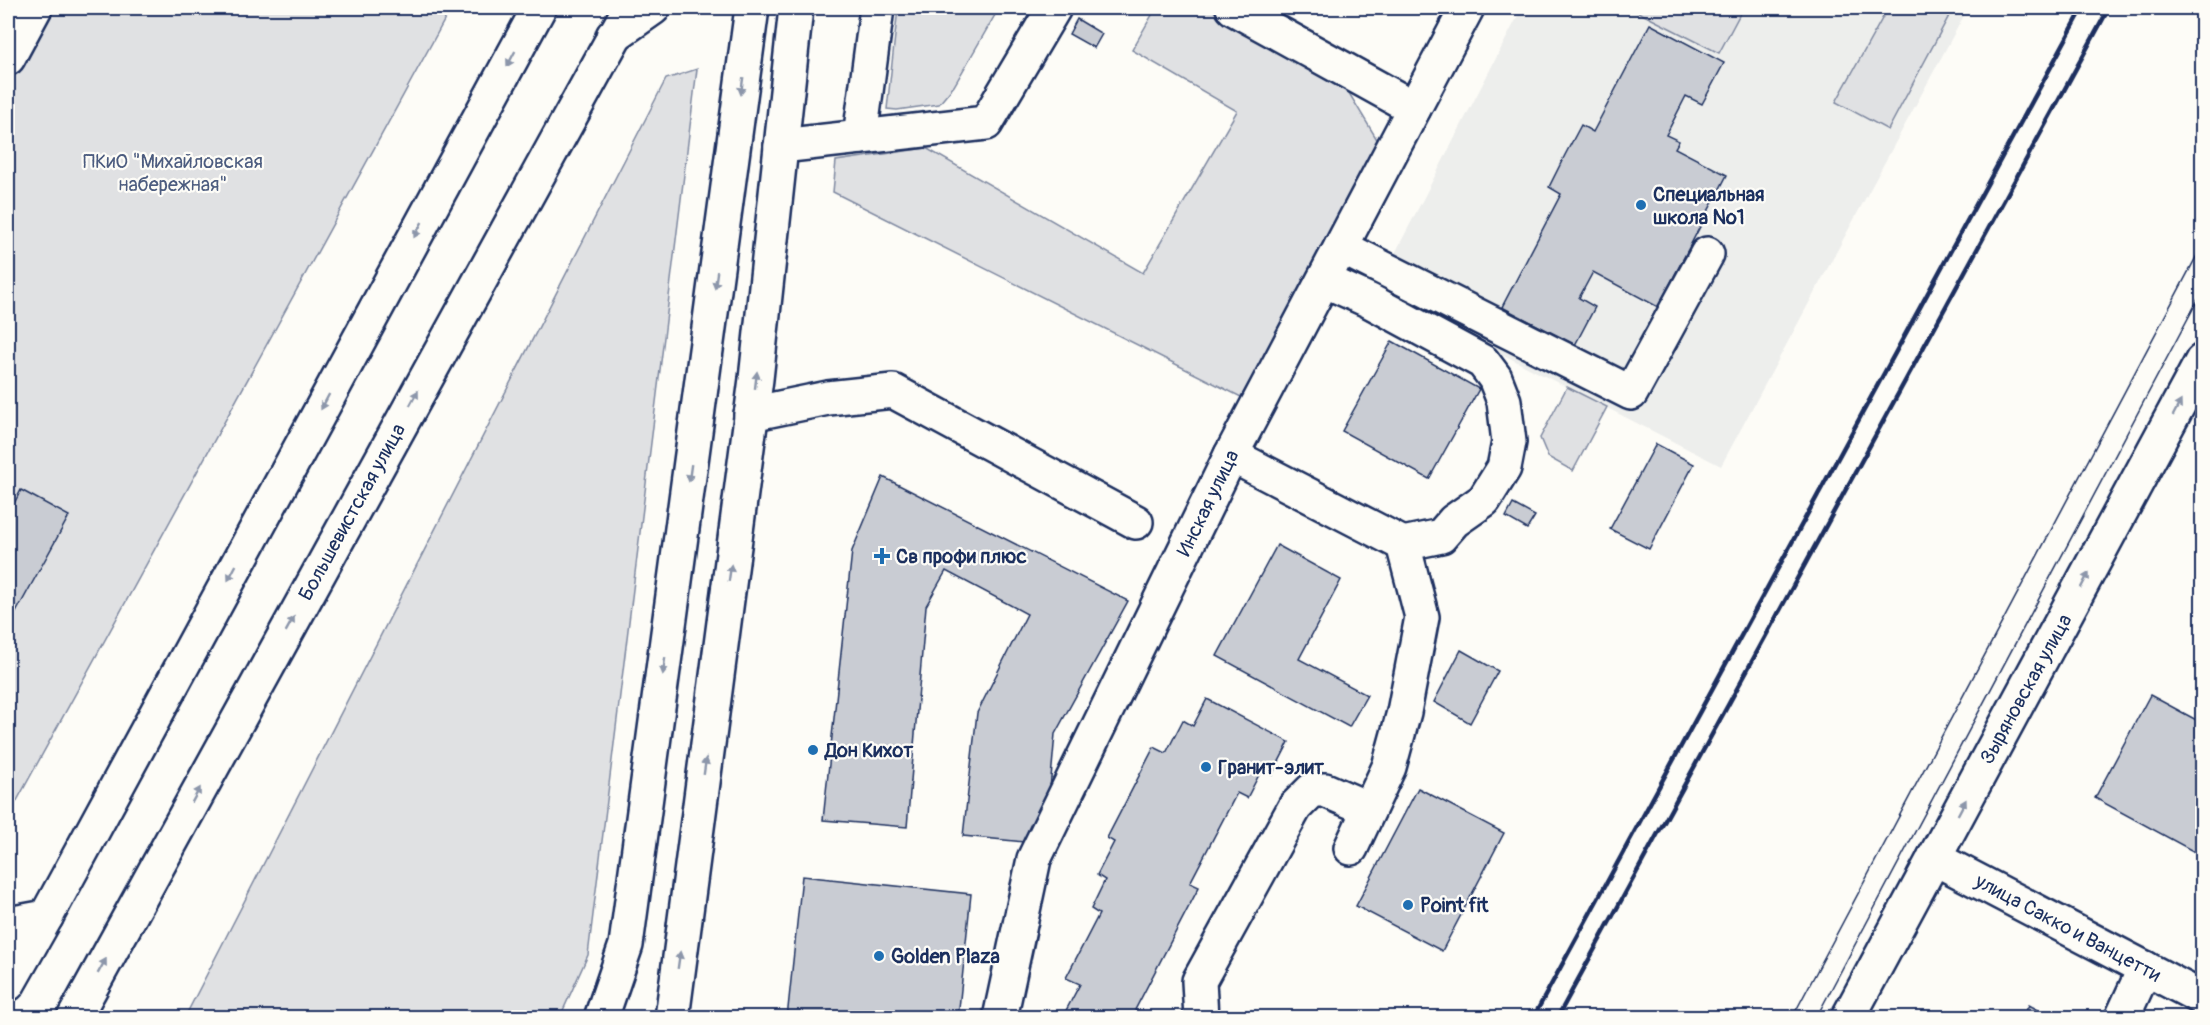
<svg xmlns="http://www.w3.org/2000/svg" width="2210" height="1025" font-family="Pangolin,sans-serif">
<style>
.built{fill:#edeeec}
.green{fill:#e0e1e3;stroke:#7e88a0;stroke-width:1.5}
.building{fill:#c9ccd3;stroke:#1b2f5e;stroke-width:1.5}
.lines{fill:none;stroke-linecap:round;stroke-linejoin:round}
.minor-casing{stroke:#1b2f5e;stroke-width:38}
.major-casing{stroke:#1b2f5e;stroke-width:38}
.highway-casing{stroke:#1b2f5e;stroke-width:38}
.minor{stroke:#fdfcf7;stroke-width:33}
.major{stroke:#fdfcf7;stroke-width:33}
.highway{stroke:#fdfcf7;stroke-width:33}
.tram{stroke:#1b2f5e;stroke-width:1.5}
.rail{stroke:#1b2f5e;stroke-width:4.5}
.oneway{fill:#8c96aa}
.poi-dot{fill:#1f6fb2;stroke:#fdfcf7;stroke-width:2}
.labels{text-anchor:middle;dominant-baseline:central;stroke-width:4.5;stroke-linejoin:round;paint-order:stroke}
.park-label{font-size:20px;fill:#4c5c7f;stroke:#fdfcf7}
.poi-label{font-size:20px;font-weight:bold;fill:#1b2f5e;stroke:#fdfcf7;text-anchor:start}
.street-label{font-size:20px;fill:#1b2f5e;stroke:#fdfcf7}
</style>
<rect width="100%" height="100%" fill="#fdfcf7"/>
<filter id="ink" filterUnits="userSpaceOnUse"><feTurbulence type="fractalNoise" baseFrequency=".0167" numOctaves="2"/><feDisplacementMap in="SourceGraphic" scale="12" xChannelSelector="R" yChannelSelector="G"/><feConvolveMatrix kernelMatrix="1 2 1 2 8 2 1 2 1" color-interpolation-filters="sRGB"/></filter>
<g filter="url(#ink)">
<path class="built" d="M 1522,8 L 1630,8 L 1719,52 L 1743,8 L 1968,8 L 1721,466 L 1376,290 Z"/>
<g class="green">
<path d="M 8,8 L 451,8 L 8,817 Z"/>
<path d="M 898,8 L 999,8 L 954,86 L 939,104 L 897,110 L 887,109 Z"/>
<path d="M 1156,8 L 1209,8 L 1343,83 L 1381,146 L 1241,397 L 833,192 L 836,161 L 926,148 L 1143,273 L 1237,111 L 1132,50 Z"/>
<path d="M 1630,8 L 1743,8 L 1719,53 Z"/>
<path d="M 1888,8 L 1943,8 L 1951,12 L 1888,130 L 1836,102 Z"/>
<path d="M 697,69 L 588,955 L 560,1017 L 185,1017 L 666,79 Z"/>
<path d="M 1567,387 L 1607,407 L 1573,471 L 1548,457 L 1540,438 Z"/>
</g>
<g class="building">
<path d="M 1077,19 L 1102,34 L 1094,48 L 1069,34 Z"/>
<path d="M 1650,24 L 1724,63 L 1702,104 L 1686,96 L 1666,135 L 1679,141 L 1675,148 L 1727,175 L 1658,307 L 1593,272 L 1579,298 L 1595,307 L 1575,345 L 1502,307 L 1561,194 L 1549,187 L 1565,155 L 1581,125 L 1593,132 Z"/>
<path d="M 1392,341 L 1479,389 L 1429,479 L 1342,431 Z"/>
<path d="M 1656,444 L 1694,464 L 1649,549 L 1610,529 Z"/>
<path d="M 883,477 L 1128,601 L 1055,734 L 1045,844 L 963,836 L 977,713 L 1027,614 L 946,571 L 926,606 L 907,827 L 823,820 L 852,551 Z"/>
<path d="M 21,490 L 69,516 L 8,627 L 8,515 Z"/>
<path d="M 1513,504 L 1535,516 L 1527,529 L 1506,517 Z"/>
<path d="M 1277,545 L 1341,580 L 1299,659 L 1367,695 L 1349,727 L 1217,656 Z"/>
<path d="M 1461,650 L 1498,671 L 1470,723 L 1434,702 Z"/>
<path d="M 2150,695 L 2202,723 L 2202,856 L 2095,798 Z"/>
<path d="M 1207,699 L 1289,742 L 1272,775 L 1262,769 L 1247,798 L 1237,793 L 1190,883 L 1199,887 L 1135,1010 L 1149,1018 L 1062,1018 L 1080,984 L 1066,978 L 1099,914 L 1091,909 L 1105,880 L 1097,875 L 1114,842 L 1107,838 L 1154,747 L 1166,753 L 1183,720 L 1193,726 Z"/>
<path d="M 1418,788 L 1504,833 L 1442,951 L 1356,906 Z"/>
<path d="M 802,876 L 971,894 L 958,1018 L 787,1018 Z"/>
<path d="M 2029,1005 L 2053,1018 L 2022,1018 Z"/>
</g>
<g class="lines">
<g class="minor-casing">
<g id="minor">
<path d="M 1233,8 L 1414,108"/>
<path d="M 8,58 L 35,8"/>
<path d="M 860,137 L 877,8"/>
<path d="M 781,146 L 986,123 L 1054,8"/>
<path d="M 1341,247 L 1631,393 L 1707,254"/>
<path d="M 751,414 L 828,398 L 893,391 L 1136,522"/>
<path d="M 1231,455 L 1403,544 L 1441,536 L 1454,521 L 1484,500 L 1504,468 L 1509,442 L 1504,401 L 1495,378 L 1483,362 L 1370,301 L 1324,280"/>
<path d="M 1351,848 L 1389,767 L 1404,712 L 1422,617 L 1403,544"/>
<path d="M 1934,858 L 2202,998"/>
<path d="M 8,924 L 46,917"/>
<path d="M 1000,1018 L 1034,859 L 1231,455 L 1467,8"/>
<path d="M 1201,1018 L 1199,981 L 1295,807 L 1312,790 L 1325,790 L 1369,809"/>
<path d="M 1848,1018 L 2202,361"/>
<path d="M 2122,1018 L 2145,968"/>
</g>
</g>
<g class="major-casing">
<g id="major">
<path d="M 613,36 L 653,8"/>
<path d="M 601,1018 L 626,945 L 752,8"/>
<path d="M 672,1018 L 756,379 L 796,8"/>
</g>
</g>
<g class="highway-casing">
<g id="highway">
<path d="M 8,984 L 46,917 L 539,8"/>
<path d="M 74,1018 L 630,8"/>
</g>
</g>
<use href="#minor" class="minor"/>
<use href="#major" class="major"/>
<use href="#highway" class="highway"/>
<g class="tram">
<path d="M 1792,1018 L 2202,246"/>
<path d="M 1816,1018 L 2202,292"/>
</g>
<g class="rail">
<path d="M 1533,1018 L 2083,8"/>
<path d="M 1557,1018 L 2109,8"/>
</g>
</g>
<defs><path id="oneway-solid" d="M-6-.8H1V-3.2L6.5 0L1 3.2V.8H-6Z" transform="scale(1.5)"/></defs>
<g class="oneway">
<use href="#oneway-solid" transform="translate(511 59) rotate(118)"/>
<use href="#oneway-solid" transform="translate(742 86) rotate(98)"/>
<use href="#oneway-solid" transform="translate(418 230) rotate(118)"/>
<use href="#oneway-solid" transform="translate(716 280) rotate(98)"/>
<use href="#oneway-solid" transform="translate(756 380) rotate(-83)"/>
<use href="#oneway-solid" transform="translate(414 398) rotate(-61)"/>
<use href="#oneway-solid" transform="translate(325 402) rotate(118)"/>
<use href="#oneway-solid" transform="translate(2177 408) rotate(-62)"/>
<use href="#oneway-solid" transform="translate(690 473) rotate(98)"/>
<use href="#oneway-solid" transform="translate(232 573) rotate(118)"/>
<use href="#oneway-solid" transform="translate(730 573) rotate(-82)"/>
<use href="#oneway-solid" transform="translate(2085 580) rotate(-62)"/>
<use href="#oneway-solid" transform="translate(290 624) rotate(-61)"/>
<use href="#oneway-solid" transform="translate(664 666) rotate(98)"/>
<use href="#oneway-solid" transform="translate(705 766) rotate(-82)"/>
<use href="#oneway-solid" transform="translate(196 795) rotate(-61)"/>
<use href="#oneway-solid" transform="translate(1962 807) rotate(-62)"/>
<use href="#oneway-solid" transform="translate(679 960) rotate(-82)"/>
<use href="#oneway-solid" transform="translate(102 966) rotate(-61)"/>
</g>
</g>
<g class="poi-dot">
<circle cx="1641" cy="205" r="6"/>
<path d="M879 547h6v6h6v6h-6v6h-6v-6h-6v-6h6z"/>
<circle cx="813" cy="750" r="6"/>
<circle cx="1206" cy="767" r="6"/>
<circle cx="1408" cy="905" r="6"/>
<circle cx="879" cy="956" r="6"/>
</g>
<g class="labels">
<g class="park-label">
<text x="173" y="161">ПКиО "Михайловская<tspan x="173" dy="23">набережная"</tspan></text>
</g>
<g class="poi-label">
<text x="1653" y="194">Специальная<tspan x="1653" dy="23">школа №1</tspan></text>
<text x="896" y="556">Св профи плюс</text>
<text x="825" y="750">Дон Кихот</text>
<text x="1218" y="767">Гранит-элит</text>
<text x="1420" y="905">Point fit</text>
<text x="891" y="956">Golden Plaza</text>
</g>
<g class="street-label">
<text transform="translate(1208 503) rotate(-64)">Инская улица</text>
<text transform="translate(352 512) rotate(-61)">Большевистская улица</text>
<text transform="translate(2026 689) rotate(-61)">Зыряновская улица</text>
<text transform="translate(2068 928) rotate(28)">улица Сакко и Ванцетти</text>
</g>
</g>
<rect width="2210" height="1025" fill="none" stroke="#fdfcf7" stroke-width="30"/>
<rect x="15" y="15" width="2180" height="995" fill="none" stroke="#1b2f5e" stroke-width="2" filter="url(#ink)"/>
</svg>
